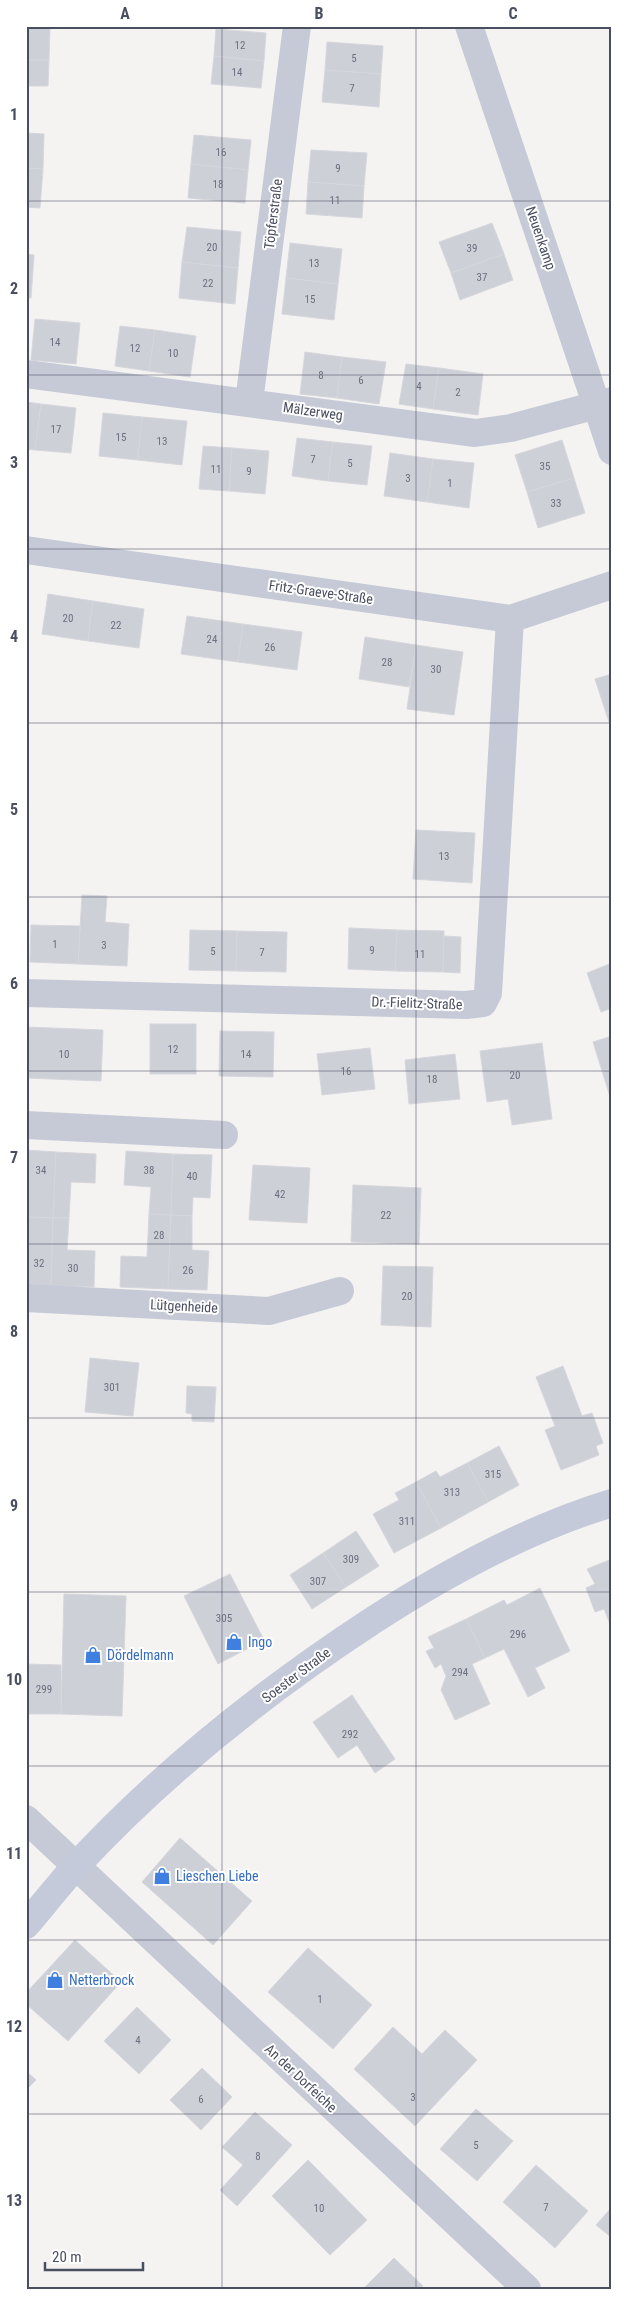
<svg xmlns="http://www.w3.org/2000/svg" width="638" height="2315" font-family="'Roboto Condensed',sans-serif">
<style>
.building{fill:#ced0d7;stroke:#d6d6dd}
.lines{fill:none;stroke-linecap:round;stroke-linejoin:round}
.minor{stroke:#c6cad6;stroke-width:28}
.secondary{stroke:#c5cada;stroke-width:28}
.grid{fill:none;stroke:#4a4f60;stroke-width:1;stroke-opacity:0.55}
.labels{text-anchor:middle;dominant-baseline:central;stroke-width:4;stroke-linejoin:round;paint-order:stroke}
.number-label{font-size:11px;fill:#6b6f7e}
.street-label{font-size:14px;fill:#4a4f60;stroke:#fff}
.shop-label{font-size:14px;fill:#366cbe;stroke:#fff;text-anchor:start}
.neatline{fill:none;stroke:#4a4f60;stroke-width:2}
.grid-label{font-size:16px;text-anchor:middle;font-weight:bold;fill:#4a4f60}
</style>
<rect width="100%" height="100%" fill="#f4f3f2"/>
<g class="building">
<path d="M 26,28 L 50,28 L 49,60 L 26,60 Z"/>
<path d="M 216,29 L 266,33 L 264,61 L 214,56 Z"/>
<path d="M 327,42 L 383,46 L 381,74 L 325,70 Z"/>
<path d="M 214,56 L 264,61 L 261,88 L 211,84 Z"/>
<path d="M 26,60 L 49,60 L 48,86 L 26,86 Z"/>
<path d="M 325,70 L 381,74 L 379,107 L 322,102 Z"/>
<path d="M 26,133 L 44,134 L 43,169 L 26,168 Z"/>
<path d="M 194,135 L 251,140 L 248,170 L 191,164 Z"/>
<path d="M 311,150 L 367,153 L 364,186 L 308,182 Z"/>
<path d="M 191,164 L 248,170 L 245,203 L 188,198 Z"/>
<path d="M 26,168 L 43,169 L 40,208 L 26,207 Z"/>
<path d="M 308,182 L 364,186 L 362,218 L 306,214 Z"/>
<path d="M 492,223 L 504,254 L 451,273 L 439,242 Z"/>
<path d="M 187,227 L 241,232 L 238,268 L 182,262 Z"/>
<path d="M 290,243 L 342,249 L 338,284 L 286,278 Z"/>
<path d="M 26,254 L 34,255 L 31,298 L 26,298 Z"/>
<path d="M 504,254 L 513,280 L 460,300 L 451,273 Z"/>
<path d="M 182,262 L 238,268 L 235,304 L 179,298 Z"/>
<path d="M 286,278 L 338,284 L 334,320 L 282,314 Z"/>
<path d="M 35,319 L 80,323 L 76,364 L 31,360 Z"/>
<path d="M 120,326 L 155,330 L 149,371 L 115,366 Z"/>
<path d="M 155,330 L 196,336 L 190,377 L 149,371 Z"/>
<path d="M 305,352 L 342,357 L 337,398 L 300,394 Z"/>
<path d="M 342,357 L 386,362 L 379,404 L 337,398 Z"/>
<path d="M 406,364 L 439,368 L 433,409 L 399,404 Z"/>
<path d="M 439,368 L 483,374 L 478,415 L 433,409 Z"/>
<path d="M 26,402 L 41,404 L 35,450 L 26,449 Z"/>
<path d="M 41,404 L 76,408 L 71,453 L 35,450 Z"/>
<path d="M 103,413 L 142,417 L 138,460 L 99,456 Z"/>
<path d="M 142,417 L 187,421 L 182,465 L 138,460 Z"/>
<path d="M 297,438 L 333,442 L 328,481 L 292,476 Z"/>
<path d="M 562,440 L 574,478 L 527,492 L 515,455 Z"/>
<path d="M 333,442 L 372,446 L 367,485 L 328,481 Z"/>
<path d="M 203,446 L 232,448 L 229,491 L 199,489 Z"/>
<path d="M 232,448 L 269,451 L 265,494 L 229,491 Z"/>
<path d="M 390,453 L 433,459 L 427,502 L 384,496 Z"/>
<path d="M 433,459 L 474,463 L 469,508 L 427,502 Z"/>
<path d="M 574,478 L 585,513 L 538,528 L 527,492 Z"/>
<path d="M 48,594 L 93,601 L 88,641 L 42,634 Z"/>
<path d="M 93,601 L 144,609 L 139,648 L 88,641 Z"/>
<path d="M 187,616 L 243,624 L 238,662 L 181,654 Z"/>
<path d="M 243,624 L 302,632 L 297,670 L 238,662 Z"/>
<path d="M 365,637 L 416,645 L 409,687 L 359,679 Z"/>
<path d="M 416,645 L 463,652 L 454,715 L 407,709 Z"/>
<path d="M 612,674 L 612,711 L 606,713 L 595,679 Z"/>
<path d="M 612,711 L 612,730 L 606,713 Z"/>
<path d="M 416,830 L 475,833 L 472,883 L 413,879 Z"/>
<path d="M 82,895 L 107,896 L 105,922 L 129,924 L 127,966 L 78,964 Z"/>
<path d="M 31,925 L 80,926 L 78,964 L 30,962 Z"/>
<path d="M 349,928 L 397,930 L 395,971 L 348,969 Z"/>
<path d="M 190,930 L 237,931 L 236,971 L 189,970 Z"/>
<path d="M 397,930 L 444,931 L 443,972 L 395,971 Z"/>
<path d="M 237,931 L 287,932 L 286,972 L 236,971 Z"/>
<path d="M 444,936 L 461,937 L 460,973 L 443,972 Z"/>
<path d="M 612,963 L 612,1008 L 601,1012 L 587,973 Z"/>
<rect x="150" y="1024" width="46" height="50"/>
<path d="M 26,1027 L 103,1030 L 101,1081 L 26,1078 Z"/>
<path d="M 220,1031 L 274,1032 L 273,1077 L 219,1076 Z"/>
<path d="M 612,1036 L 612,1068 L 602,1071 L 593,1042 Z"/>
<path d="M 542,1043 L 552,1119 L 512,1125 L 508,1099 L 487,1102 L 480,1051 Z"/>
<path d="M 370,1048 L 375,1089 L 322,1095 L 317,1054 Z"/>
<path d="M 455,1054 L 460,1099 L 409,1104 L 405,1060 Z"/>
<path d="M 612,1068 L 612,1103 L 602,1071 Z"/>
<path d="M 26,1150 L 56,1152 L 53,1218 L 28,1217 Z"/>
<path d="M 126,1151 L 173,1154 L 171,1215 L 149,1214 L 151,1187 L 124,1185 Z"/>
<path d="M 56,1152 L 96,1154 L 95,1183 L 71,1182 L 69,1218 L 53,1218 Z"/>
<path d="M 173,1154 L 212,1155 L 210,1198 L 193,1197 L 192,1216 L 171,1215 Z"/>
<path d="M 253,1165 L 310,1168 L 307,1223 L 249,1220 Z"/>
<path d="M 353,1185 L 421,1188 L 419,1244 L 351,1242 Z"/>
<path d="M 149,1214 L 171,1215 L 168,1289 L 120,1287 L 121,1256 L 147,1257 Z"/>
<path d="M 171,1215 L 192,1216 L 192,1250 L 209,1251 L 207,1290 L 168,1289 Z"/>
<path d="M 28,1217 L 53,1218 L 51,1286 L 26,1285 Z"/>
<path d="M 53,1218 L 69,1218 L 67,1250 L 95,1251 L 94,1287 L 51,1286 Z"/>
<path d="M 383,1266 L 433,1267 L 431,1327 L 381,1325 Z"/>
<path d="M 90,1358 L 139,1363 L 133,1416 L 85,1412 Z"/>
<path d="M 563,1366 L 582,1416 L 592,1413 L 603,1443 L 596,1446 L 599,1455 L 561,1470 L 545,1430 L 555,1426 L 536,1377 Z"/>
<path d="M 187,1386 L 216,1387 L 214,1422 L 192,1421 L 192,1414 L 186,1413 Z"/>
<path d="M 499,1446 L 519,1485 L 488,1502 L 467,1463 Z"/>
<path d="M 467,1463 L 488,1502 L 441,1528 L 416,1482 L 436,1471 L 440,1477 Z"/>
<path d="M 416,1482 L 441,1528 L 394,1553 L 373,1514 L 399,1500 L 395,1493 Z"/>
<path d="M 356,1531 L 379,1566 L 346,1587 L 323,1553 Z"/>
<path d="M 323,1553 L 346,1587 L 312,1609 L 290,1575 Z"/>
<path d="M 612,1559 L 612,1629 L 604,1609 L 595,1612 L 586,1588 L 595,1584 L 587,1569 Z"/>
<path d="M 230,1574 L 264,1640 L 218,1664 L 184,1596 Z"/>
<path d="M 540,1588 L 570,1651 L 535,1668 L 545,1688 L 528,1697 L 504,1649 L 485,1658 L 466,1619 L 504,1600 L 507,1605 Z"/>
<path d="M 64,1594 L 126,1596 L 122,1716 L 61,1714 Z"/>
<path d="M 466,1619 L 485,1658 L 472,1664 L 490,1704 L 455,1720 L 441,1690 L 446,1676 L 441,1664 L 435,1668 L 426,1651 L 434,1648 L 428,1637 Z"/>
<path d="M 26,1664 L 61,1665 L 61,1714 L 26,1714 Z"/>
<path d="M 352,1695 L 395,1759 L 375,1773 L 357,1745 L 338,1758 L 313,1722 Z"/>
<path d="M 180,1838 L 252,1901 L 213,1945 L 142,1882 Z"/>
<path d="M 75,1940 L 121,1982 L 68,2041 L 26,2004 L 26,1993 Z"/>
<path d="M 308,1948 L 372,2005 L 333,2049 L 268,1992 Z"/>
<path d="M 137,2007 L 171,2040 L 139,2074 L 104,2041 Z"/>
<path d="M 393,2027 L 422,2054 L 445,2030 L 477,2060 L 415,2126 L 354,2069 Z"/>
<path d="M 202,2068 L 232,2097 L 201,2130 L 170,2100 Z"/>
<path d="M 26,2071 L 36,2080 L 26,2090 Z"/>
<path d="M 476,2109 L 513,2141 L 477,2181 L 440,2149 Z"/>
<path d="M 255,2112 L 292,2145 L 237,2206 L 220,2190 L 243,2165 L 222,2147 Z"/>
<path d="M 308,2160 L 367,2220 L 330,2255 L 272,2196 Z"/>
<path d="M 536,2165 L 588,2211 L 555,2248 L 503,2202 Z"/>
<path d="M 612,2207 L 612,2238 L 596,2225 Z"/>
<path d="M 394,2258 L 423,2286 L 420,2289 L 363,2289 Z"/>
</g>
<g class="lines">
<g class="minor">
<path d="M 469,26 L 612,451"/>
<path d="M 26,374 L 475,433 L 511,428 L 612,401"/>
<path d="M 249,402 L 297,26"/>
<path d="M 26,550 L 510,619 L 612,585"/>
<path d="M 26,993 L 466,1005 L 483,1003 L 488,993 L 510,619"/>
<path d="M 26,1125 L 224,1135"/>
<path d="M 26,1298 L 269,1311 L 340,1291"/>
<path d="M 26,1819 L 527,2289"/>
</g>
<path class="secondary" d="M 26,1925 C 43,1905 58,1886 75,1867 C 162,1773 265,1691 372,1621 C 446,1573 526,1529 612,1503"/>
</g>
<path class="grid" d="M 222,26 L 222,2289M 416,26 L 416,2289M 26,201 L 612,201M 26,375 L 612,375M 26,549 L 612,549M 26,723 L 612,723M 26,897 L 612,897M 26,1071 L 612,1071M 26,1244 L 612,1244M 26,1418 L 612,1418M 26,1592 L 612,1592M 26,1766 L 612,1766M 26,1940 L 612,1940M 26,2114 L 612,2114"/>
<defs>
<g id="shop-bare" transform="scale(1.35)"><path d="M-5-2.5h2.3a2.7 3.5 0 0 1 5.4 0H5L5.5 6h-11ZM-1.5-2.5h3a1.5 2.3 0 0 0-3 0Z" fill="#3f7fe0" stroke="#fff" stroke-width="2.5" paint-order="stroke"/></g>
</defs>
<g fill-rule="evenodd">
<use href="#shop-bare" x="234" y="1642"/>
<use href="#shop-bare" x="93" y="1655"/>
<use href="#shop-bare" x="162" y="1876"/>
<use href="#shop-bare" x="55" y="1980"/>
</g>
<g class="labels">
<g class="number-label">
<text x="240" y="45">12</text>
<text x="354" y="58">5</text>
<text x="237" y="72">14</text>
<text x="352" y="88">7</text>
<text x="221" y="152">16</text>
<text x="338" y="168">9</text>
<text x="218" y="184">18</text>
<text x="335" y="200">11</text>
<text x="212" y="247">20</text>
<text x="472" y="248">39</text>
<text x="314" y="263">13</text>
<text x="482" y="277">37</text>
<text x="208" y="283">22</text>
<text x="310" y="299">15</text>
<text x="55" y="342">14</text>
<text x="135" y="348">12</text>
<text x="173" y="353">10</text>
<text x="321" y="375">8</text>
<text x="361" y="380">6</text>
<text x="419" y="386">4</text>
<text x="458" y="392">2</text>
<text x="56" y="429">17</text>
<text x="121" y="437">15</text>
<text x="162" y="441">13</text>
<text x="313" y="459">7</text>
<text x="350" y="463">5</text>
<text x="545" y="466">35</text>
<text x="216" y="469">11</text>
<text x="249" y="471">9</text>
<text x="408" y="478">3</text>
<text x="450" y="483">1</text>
<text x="556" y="503">33</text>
<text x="68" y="618">20</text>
<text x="116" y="625">22</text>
<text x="212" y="639">24</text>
<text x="270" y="647">26</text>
<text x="387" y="662">28</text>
<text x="436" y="669">30</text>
<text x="444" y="856">13</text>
<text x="55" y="944">1</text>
<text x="104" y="945">3</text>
<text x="372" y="950">9</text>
<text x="213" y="951">5</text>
<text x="262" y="952">7</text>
<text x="420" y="954">11</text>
<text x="173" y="1049">12</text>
<text x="64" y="1054">10</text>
<text x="246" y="1054">14</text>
<text x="346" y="1071">16</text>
<text x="515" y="1075">20</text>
<text x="432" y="1079">18</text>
<text x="41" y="1170">34</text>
<text x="149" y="1170">38</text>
<text x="192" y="1176">40</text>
<text x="280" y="1194">42</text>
<text x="386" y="1215">22</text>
<text x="159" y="1235">28</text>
<text x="39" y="1263">32</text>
<text x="73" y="1268">30</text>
<text x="188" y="1270">26</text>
<text x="407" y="1296">20</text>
<text x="112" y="1387">301</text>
<text x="493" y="1474">315</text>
<text x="452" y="1492">313</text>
<text x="407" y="1521">311</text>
<text x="351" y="1559">309</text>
<text x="318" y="1581">307</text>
<text x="224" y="1618">305</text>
<text x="518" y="1634">296</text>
<text x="460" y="1672">294</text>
<text x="44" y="1689">299</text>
<text x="350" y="1734">292</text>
<text x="320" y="1999">1</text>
<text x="138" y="2040">4</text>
<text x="413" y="2097">3</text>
<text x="201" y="2099">6</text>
<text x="476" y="2145">5</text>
<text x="258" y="2156">8</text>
<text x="546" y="2207">7</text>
<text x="319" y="2208">10</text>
</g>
<g class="street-label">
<text transform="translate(273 214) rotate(-83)">Töpferstraße</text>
<text transform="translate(541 238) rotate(71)">Neuenkamp</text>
<text transform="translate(313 411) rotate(8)">Mälzerweg</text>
<text transform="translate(321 592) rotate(8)">Fritz-Graeve-Straße</text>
<text transform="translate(417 1003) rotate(2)">Dr.-Fielitz-Straße</text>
<text transform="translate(184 1306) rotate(3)">Lütgenheide</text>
<text transform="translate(296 1675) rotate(-37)">Soester Straße</text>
<text transform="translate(301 2078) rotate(43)">An der Dorfeiche</text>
</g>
<g class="shop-label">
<text x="248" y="1642">Ingo</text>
<text x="107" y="1655">Dördelmann</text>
<text x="176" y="1876">Lieschen Liebe</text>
<text x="69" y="1980">Netterbrock</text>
</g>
</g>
<rect width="638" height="2315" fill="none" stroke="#ffffff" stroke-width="55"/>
<path d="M45 2262v8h98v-8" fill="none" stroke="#4a4f60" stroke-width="2.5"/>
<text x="52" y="2262" font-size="15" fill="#4a4f60" stroke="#ffffff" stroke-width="4" paint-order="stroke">20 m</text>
<rect x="28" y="28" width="582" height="2260" class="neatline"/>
<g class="grid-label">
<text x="125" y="19">A</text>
<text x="319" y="19">B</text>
<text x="513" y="19">C</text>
<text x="14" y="120">1</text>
<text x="14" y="294">2</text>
<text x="14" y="468">3</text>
<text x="14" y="642">4</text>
<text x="14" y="815">5</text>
<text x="14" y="989">6</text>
<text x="14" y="1163">7</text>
<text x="14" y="1337">8</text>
<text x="14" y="1511">9</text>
<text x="14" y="1685">10</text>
<text x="14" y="1859">11</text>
<text x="14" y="2032">12</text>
<text x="14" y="2206">13</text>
</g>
</svg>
